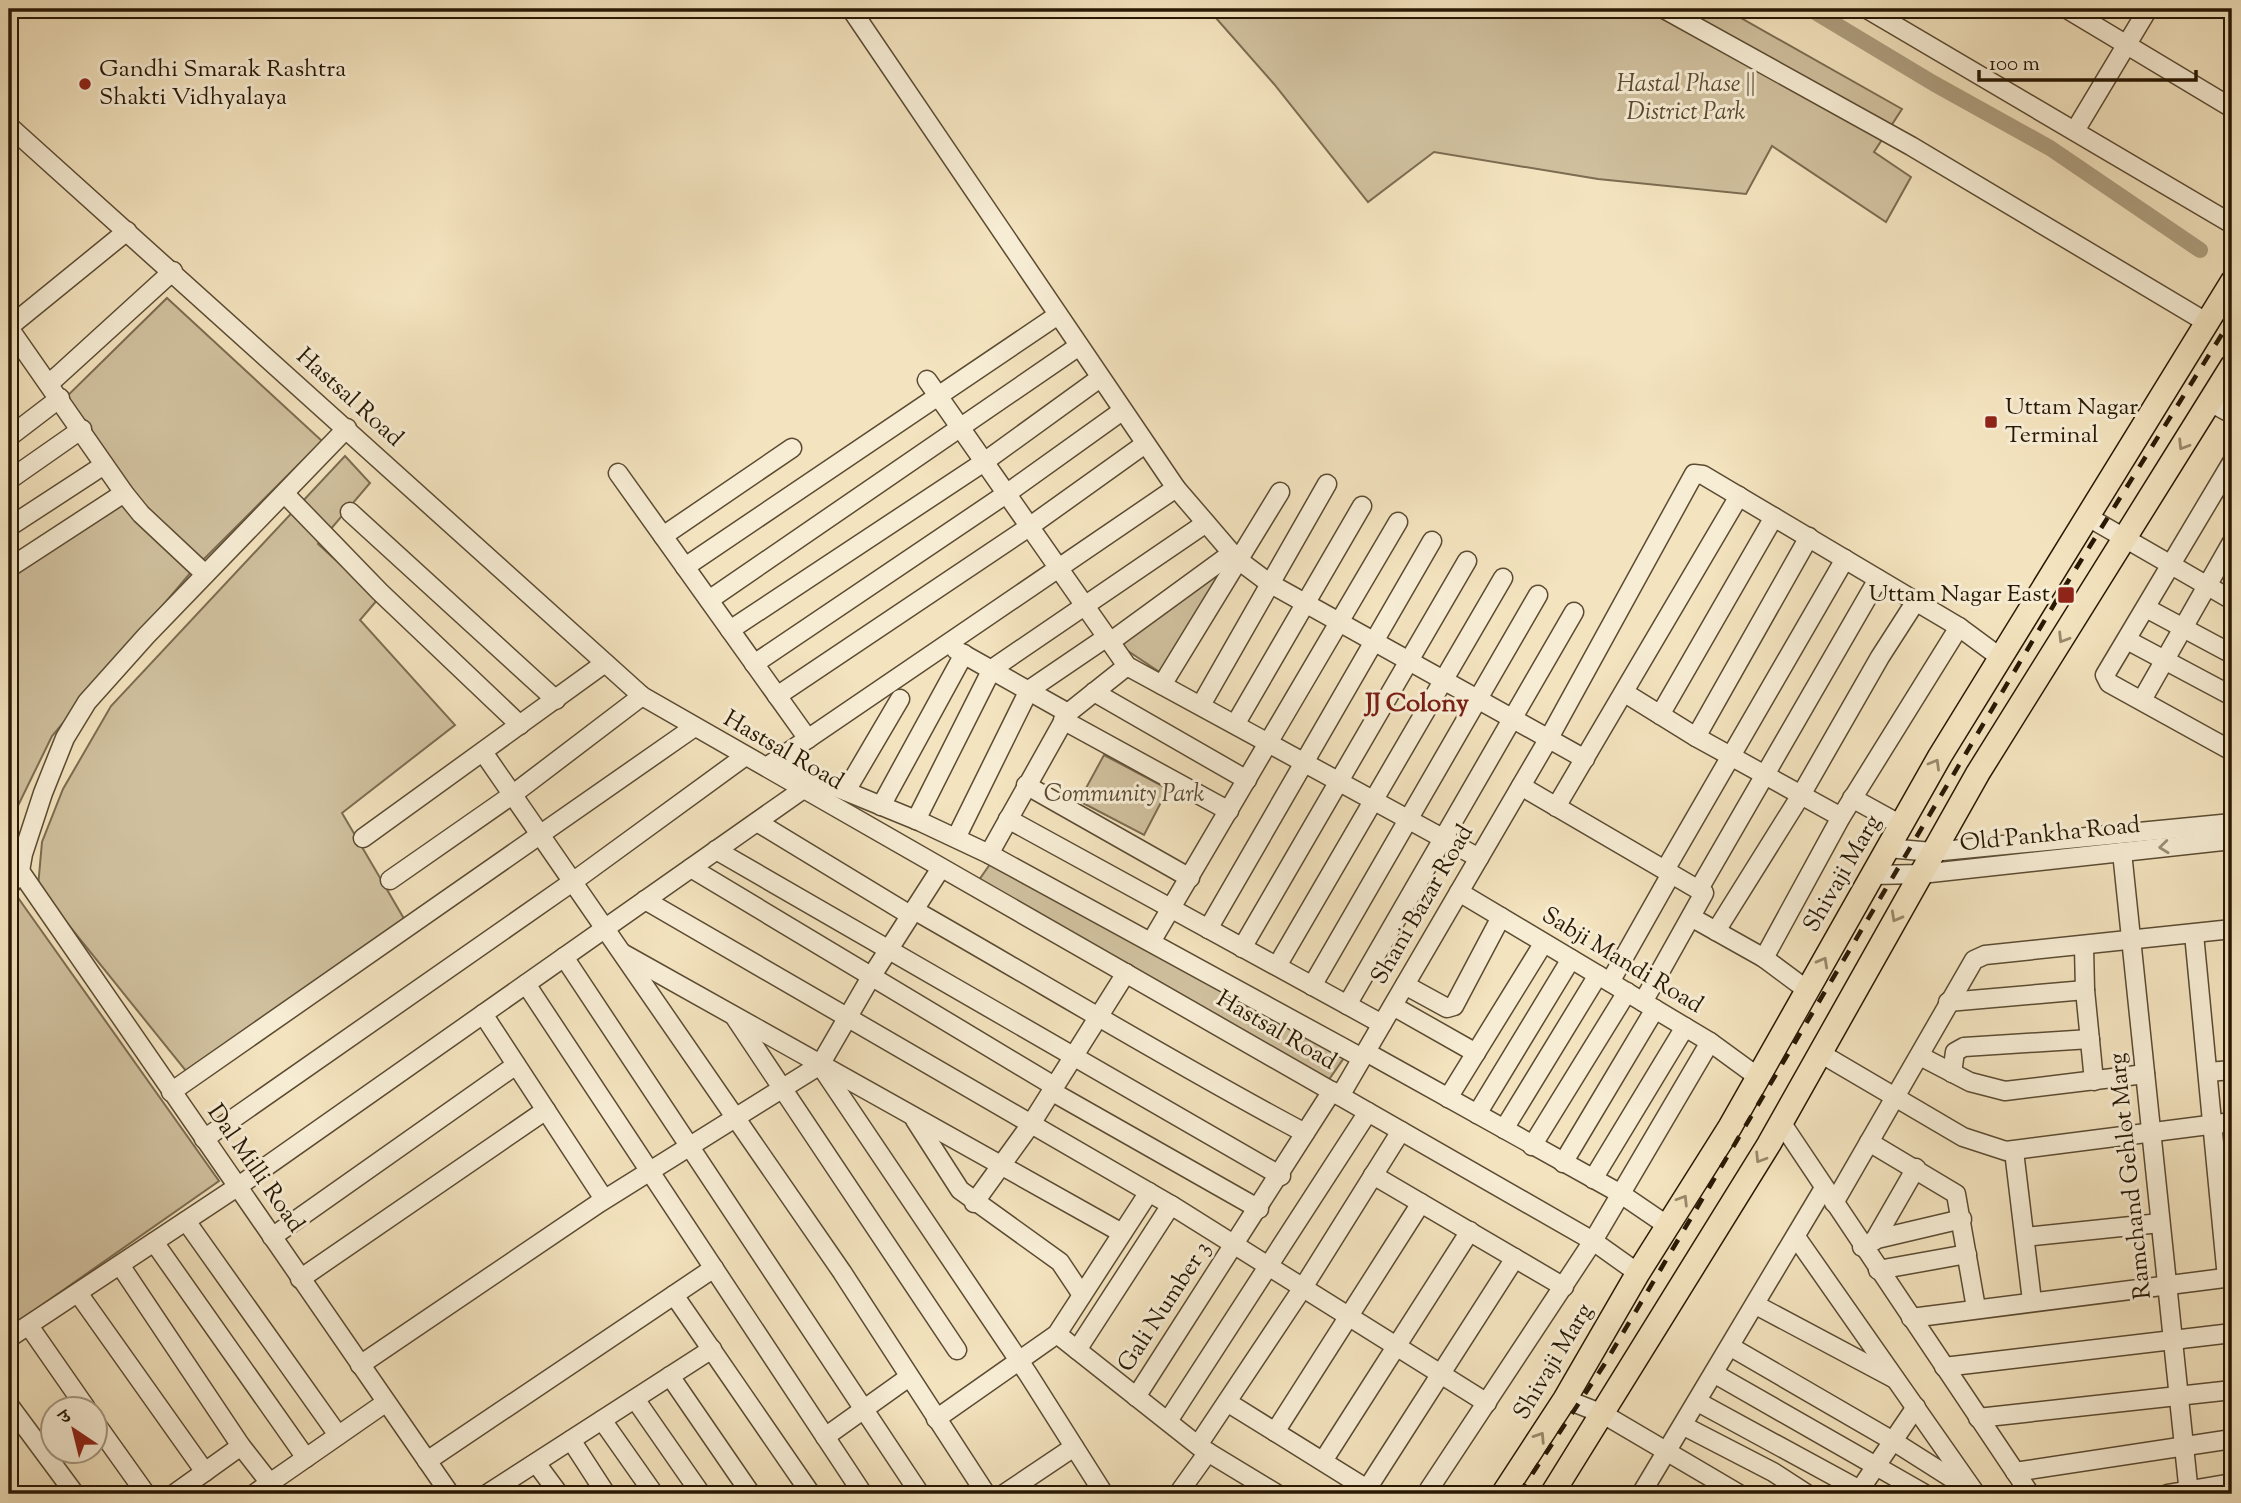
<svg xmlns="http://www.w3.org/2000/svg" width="2241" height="1503" font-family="'Sorts Mill Goudy','Noto Serif Devanagari',serif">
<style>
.green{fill:#d0c09e;stroke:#7c6c51;stroke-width:2}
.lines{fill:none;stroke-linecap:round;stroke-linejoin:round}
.canal{stroke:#ae9e7f;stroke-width:16}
.minor-casing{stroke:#5b4b32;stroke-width:21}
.major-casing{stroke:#281804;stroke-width:26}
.minor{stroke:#f7edd5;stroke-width:18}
.major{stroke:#f3e3be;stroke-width:23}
.rail{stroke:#281804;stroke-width:4.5;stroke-dasharray:12 12;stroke-linecap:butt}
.oneway{stroke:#98886a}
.oneway2{stroke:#9a8d77}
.poi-dot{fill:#8f2418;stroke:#f7edd5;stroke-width:2.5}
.labels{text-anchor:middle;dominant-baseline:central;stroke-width:6;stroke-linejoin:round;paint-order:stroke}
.poi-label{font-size:24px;fill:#281804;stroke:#f7edd5;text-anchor:start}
.park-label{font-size:24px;font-style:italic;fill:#5a4a32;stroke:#f7edd5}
.street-label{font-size:24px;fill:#281804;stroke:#f7edd5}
.neighbourhood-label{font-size:26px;font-weight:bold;fill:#7a1f14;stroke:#f7edd5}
</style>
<rect width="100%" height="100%" fill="#f3e3be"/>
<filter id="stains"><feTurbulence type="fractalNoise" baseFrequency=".00286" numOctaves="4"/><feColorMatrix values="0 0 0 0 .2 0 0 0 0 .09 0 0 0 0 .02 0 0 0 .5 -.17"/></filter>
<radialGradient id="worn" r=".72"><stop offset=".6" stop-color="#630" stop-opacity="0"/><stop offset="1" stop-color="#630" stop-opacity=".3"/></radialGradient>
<g class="green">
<path d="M 1208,9 L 1725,9 L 1902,109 L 1874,152 L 1911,177 L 1886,222 L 1772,146 L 1746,194 L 1598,179 L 1434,152 L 1368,202 L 1274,84 Z"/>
<path d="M 167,298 L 322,441 L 192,571 L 52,736 L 11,820 L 9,836 L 9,575 L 119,495 L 57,406 Z"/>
<path d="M 345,456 L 370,483 L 318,544 L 378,599 L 360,620 L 455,725 L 342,813 L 406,922 L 190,1076 L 38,887 L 42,842 L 63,789 L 111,706 Z"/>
<path d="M 1222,571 L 1164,675 L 1119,645 Z"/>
<path d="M 1104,755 L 1168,789 L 1144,835 L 1079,801 Z"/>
<path d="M 995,857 L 1346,1055 L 1328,1081 L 979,880 Z"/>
<path d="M 9,885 L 219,1181 L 9,1328 Z"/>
</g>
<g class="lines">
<path class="canal" d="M 1810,9 L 1933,83 L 2050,148 L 2200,250"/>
<g class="minor-casing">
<g id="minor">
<path d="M 851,9 L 1176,488 L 1237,559 L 1269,583 L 1585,759"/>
<path d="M 1664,9 L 1911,146 L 2206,322"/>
<path d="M 1867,9 L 2232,224"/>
<path d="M 2067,9 L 2232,108"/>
<path d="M 2079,124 L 2148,9"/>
<path d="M 9,126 L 642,696 L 1593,1241 L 1638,1273"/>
<path d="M 9,327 L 127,231"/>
<path d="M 9,328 L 124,493 L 141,514 L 205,574"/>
<path d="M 927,380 L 1127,666 L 1479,858"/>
<path d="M 50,383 L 173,271"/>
<path d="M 2210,402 L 2232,414"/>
<path d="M 9,437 L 60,398"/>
<path d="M 2232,462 L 2105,675 L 2109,683 L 2232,751"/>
<path d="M 618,473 L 808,739"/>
<path d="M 9,480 L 82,429"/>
<path d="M 285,494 L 380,592 L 520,725"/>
<path d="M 350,512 L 556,700"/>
<path d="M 2088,517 L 2232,600"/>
<path d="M 9,527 L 104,465"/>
<path d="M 663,536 L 792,448"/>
<path d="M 685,567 L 1058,315"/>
<path d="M 9,568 L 124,493"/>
<path d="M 709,600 L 1079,346"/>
<path d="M 2146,608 L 2232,654"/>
<path d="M 730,630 L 984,462 L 1100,378"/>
<path d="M 2127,640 L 2232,696"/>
<path d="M 1110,642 L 1232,553"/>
<path d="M 956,650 L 1068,713"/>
<path d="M 754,664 L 1006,494 L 1122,411"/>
<path d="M 1162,685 L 1280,492"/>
<path d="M 1094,692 L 1247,780"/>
<path d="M 1625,693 L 1696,737 L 1841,817"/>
<path d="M 777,696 L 1029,527 L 1145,444"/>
<path d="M 2142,700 L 2232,542"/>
<path d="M 1201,705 L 1327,484"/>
<path d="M 1660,715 L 1774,517"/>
<path d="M 1063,720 L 1229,811"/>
<path d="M 1236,723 L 1362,506"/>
<path d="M 1696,737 L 1809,537"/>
<path d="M 483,752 L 842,1272 L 986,1494"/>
<path d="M 774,762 L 921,822 L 989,854 L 1362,1058"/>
<path d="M 768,766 L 1176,488"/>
<path d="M 1026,785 L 1190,878"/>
<path d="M 1521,786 L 1704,893 L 1643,1002"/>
<path d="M 846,791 L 900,699"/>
<path d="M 1852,798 L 1901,825"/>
<path d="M 881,806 L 964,654"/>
<path d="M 1556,807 L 1739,496"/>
<path d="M 1008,819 L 1382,1024"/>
<path d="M 916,820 L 992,669 L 1206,523"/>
<path d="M 757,822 L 910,915"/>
<path d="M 363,838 L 605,663"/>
<path d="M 956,838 L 1029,690 L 1107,637"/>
<path d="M 1888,848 L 1932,852 L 2232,823"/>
<path d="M 716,850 L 1281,1176"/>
<path d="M 2122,852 L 2189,1494"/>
<path d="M 989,854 L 1068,713 L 1127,666"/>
<path d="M 691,868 L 1054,1086"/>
<path d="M 1665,870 L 1845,559"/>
<path d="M 20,871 L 450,1494"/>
<path d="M 1872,875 L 1921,874 L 2232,840"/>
<path d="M 390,880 L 512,795 L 642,696"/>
<path d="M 9,887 L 20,871 L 23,854 L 43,793 L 65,738 L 87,702 L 146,636 L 347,428"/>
<path d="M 1699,889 L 1878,579"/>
<path d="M 1459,892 L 1710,1042 L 1758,1077"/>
<path d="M 645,900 L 1171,1205 L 1487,1403"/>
<path d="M 914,910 C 1044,984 1173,1063 1305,1133"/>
<path d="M 1691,917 L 1764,958 L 1807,990"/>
<path d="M 1208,929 L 1432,541"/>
<path d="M 1716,931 L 1801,795 L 1880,657 L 1916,601"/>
<path d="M 2194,934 L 2227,1278"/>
<path d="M 1151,942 L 1398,522"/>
<path d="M 2084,947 L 2085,990 L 2094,1081"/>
<path d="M 1242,948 L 1467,561"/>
<path d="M 624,954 L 1122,1233"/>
<path d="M 564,957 L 920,1494"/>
<path d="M 1764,958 L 1841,817 L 1959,627"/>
<path d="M 1277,966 L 1503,578"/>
<path d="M 1610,982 L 1671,874"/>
<path d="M 526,984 L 863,1494"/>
<path d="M 1405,985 L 1447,1008 L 1454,1006 L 1501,917"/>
<path d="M 1312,986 L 1538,595"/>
<path d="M 1948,1002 L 2085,990"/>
<path d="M 1347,1005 L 1574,612"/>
<path d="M 1393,1006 L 1476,1053"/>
<path d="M 483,1014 L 604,1199"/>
<path d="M 736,1019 L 957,1350"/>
<path d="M 1366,1052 L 1621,1194 L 1668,1226"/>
<path d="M 1820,1053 L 1963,1137 L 2006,1151 L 2232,1122"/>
<path d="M 1920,1056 L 1970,1082 L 2005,1091 L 2145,1074"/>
<path d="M 824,1071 L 1028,1374 L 1104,1494"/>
<path d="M 2208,1072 L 2232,1070"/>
<path d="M 1952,1073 L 1955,1052 L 1964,1047 L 2090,1039"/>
<path d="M 1051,1091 L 1259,1209"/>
<path d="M 171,1092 L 693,728"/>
<path d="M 1340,1096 L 1549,738 L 1694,474 L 1703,475 L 1959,627 L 2001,658"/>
<path d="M 1448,1098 L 1543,944"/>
<path d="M 1477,1114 L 1571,959"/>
<path d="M 915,1120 L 960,1190 L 1060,1262 L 1082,1295"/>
<path d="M 1781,1122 L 2030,1494"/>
<path d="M 1504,1129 L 1598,975"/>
<path d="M 204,1139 L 578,878 L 744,757"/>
<path d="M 1869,1142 L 1956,1194 L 1976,1308"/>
<path d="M 1532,1146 L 1627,992"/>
<path d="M 2014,1151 L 2032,1301"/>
<path d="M 1563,1163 L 1655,1009"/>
<path d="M 1373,1175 L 1564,1287"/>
<path d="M 1593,1179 L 1685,1027"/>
<path d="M 974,1203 L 1031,1124 L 1126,973"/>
<path d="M 1834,1203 L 1974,960 L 1985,955 L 2232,929"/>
<path d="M 186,1221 L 338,1435"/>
<path d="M 272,1237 L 516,1065"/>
<path d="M 1796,1237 L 1976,1494"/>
<path d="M 2025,1237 L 2160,1223"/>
<path d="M 1874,1241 L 1916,1168"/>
<path d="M 154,1242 L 306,1458"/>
<path d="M 1862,1247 L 1877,1239 L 1962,1219"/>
<path d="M 120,1265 L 241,1446 L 270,1483"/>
<path d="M 1878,1270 L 1967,1254"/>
<path d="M 300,1279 L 546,1110"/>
<path d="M 78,1293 L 205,1472"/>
<path d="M 674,1295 L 811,1494"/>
<path d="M 1756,1305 L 1895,1379"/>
<path d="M 1911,1318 L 2232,1277"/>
<path d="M 29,1326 L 86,1408"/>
<path d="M 1057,1334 L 1201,1448 L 1277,1494"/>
<path d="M 9,1338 L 237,1187 L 802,790"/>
<path d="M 1731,1347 L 1893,1441 L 1967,1488"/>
<path d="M 1077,1350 L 1171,1205"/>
<path d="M 360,1365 L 599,1203 L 820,1065 L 871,977 L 941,868"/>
<path d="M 1944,1367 L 2232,1333"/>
<path d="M 1715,1374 L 1925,1494"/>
<path d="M 670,1376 L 751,1494"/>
<path d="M 1136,1397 L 1332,1091"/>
<path d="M 635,1399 L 701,1494"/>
<path d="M 1565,1399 L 1603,1414 L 1739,1494"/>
<path d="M 1227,1402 L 1375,1494"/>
<path d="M 1698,1402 L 1867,1494"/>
<path d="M 9,1405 L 75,1494"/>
<path d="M 1978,1418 L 2232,1390"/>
<path d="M 936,1419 L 1057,1334 L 1149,1192"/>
<path d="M 602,1420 L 654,1494"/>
<path d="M 94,1421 L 146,1494"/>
<path d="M 1168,1421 L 1368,1112"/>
<path d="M 1684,1426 L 1773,1472 L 1807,1494"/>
<path d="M 1275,1432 L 1421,1203"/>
<path d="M 825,1437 L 909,1377"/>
<path d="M 571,1440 L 606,1494"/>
<path d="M 1198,1445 L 1304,1286 L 1401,1131"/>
<path d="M 427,1461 L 714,1268"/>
<path d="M 1323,1461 L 1470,1231"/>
<path d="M 536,1463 L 559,1494"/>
<path d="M 2015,1472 L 2232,1439"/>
<path d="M 1367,1489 L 1515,1258"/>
<path d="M 9,1490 L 12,1494"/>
<path d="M 174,1494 L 241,1446"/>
<path d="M 254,1494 L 385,1403"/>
<path d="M 487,1494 L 712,1349"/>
<path d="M 1004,1494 L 1074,1447"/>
<path d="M 1178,1494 L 1208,1452"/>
<path d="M 1426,1494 L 1593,1241 L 1710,1042"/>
<path d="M 1641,1494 L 1824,1188"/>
<path d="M 1857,1494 L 1916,1407"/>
<path d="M 2167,1494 L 2232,1483"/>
</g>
</g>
<g class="major-casing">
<g id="major">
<path d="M 1503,1494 L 1565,1399 L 1638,1273 L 1730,1127 L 1940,756 L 2232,282"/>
<path d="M 1552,1494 L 1769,1144 L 1978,773 L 2232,366"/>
</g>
</g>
<use href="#minor" class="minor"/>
<use href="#major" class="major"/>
<path class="rail" d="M 1519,1494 L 1604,1365 L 2062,591 L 2232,318"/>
</g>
<defs><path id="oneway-chevron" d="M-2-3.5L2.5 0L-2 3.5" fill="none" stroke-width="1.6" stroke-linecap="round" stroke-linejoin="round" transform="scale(1.75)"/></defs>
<g class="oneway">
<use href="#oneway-chevron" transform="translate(2183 445) rotate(122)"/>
<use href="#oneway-chevron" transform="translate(2063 638) rotate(122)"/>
<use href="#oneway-chevron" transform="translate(1935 764) rotate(-60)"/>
<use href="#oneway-chevron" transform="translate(1896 917) rotate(119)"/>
<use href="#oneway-chevron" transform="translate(1823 962) rotate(-61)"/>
<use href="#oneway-chevron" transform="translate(1760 1158) rotate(122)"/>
<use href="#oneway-chevron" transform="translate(1683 1200) rotate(-58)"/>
<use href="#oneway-chevron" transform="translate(1540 1437) rotate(-57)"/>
</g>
<use class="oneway2" href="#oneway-chevron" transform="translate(2164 847) rotate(174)"/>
<g class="poi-dot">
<circle cx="85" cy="84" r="7"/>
<rect x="1984" y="415" width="14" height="14" rx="3.5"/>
<rect x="2057" y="586" width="18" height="18" rx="3.5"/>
</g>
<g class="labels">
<g class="poi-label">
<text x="99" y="70">Gandhi Smarak Rashtra<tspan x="99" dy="28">Shakti Vidhyalaya</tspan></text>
<text x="2005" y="408">Uttam Nagar<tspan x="2005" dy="28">Terminal</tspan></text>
<text x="2050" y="595" text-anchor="end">Uttam Nagar East</text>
</g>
<g class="park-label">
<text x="1686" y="85">Hastal Phase ||<tspan x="1686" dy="28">District Park</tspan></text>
<text x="1124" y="795">Community Park</text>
</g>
<g class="street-label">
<text transform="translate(349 398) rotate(42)">Hastsal Road</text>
<text transform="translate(783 751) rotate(30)">Hastsal Road</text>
<text transform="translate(2050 835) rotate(-6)">Old Pankha Road</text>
<text transform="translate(1843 874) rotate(-60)">Shivaji Marg</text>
<text transform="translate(1423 905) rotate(-60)">Shani Bazar Road</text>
<text transform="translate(1622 961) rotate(31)">Sabji Mandi Road</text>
<text transform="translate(1276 1031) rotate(30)">Hastsal Road</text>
<text transform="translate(255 1169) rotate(55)">Dal Milli Road</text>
<text transform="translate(2131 1176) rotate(-96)">Ramchand Gehlot Marg</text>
<text transform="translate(1165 1307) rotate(-57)">Gali Number 3</text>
<text transform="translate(1554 1362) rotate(-59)">Shivaji Marg</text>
</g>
<g class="neighbourhood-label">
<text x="1417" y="704">JJ Colony</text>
</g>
</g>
<rect width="2241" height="1503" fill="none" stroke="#f3e3be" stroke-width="35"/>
<rect x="10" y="10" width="2220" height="1482" fill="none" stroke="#281804" stroke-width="3.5"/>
<rect x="18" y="18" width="2206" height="1468" fill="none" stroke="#281804" stroke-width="2"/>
<g transform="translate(74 1430) rotate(325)"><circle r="33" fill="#f7edd5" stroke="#a49881" stroke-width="2"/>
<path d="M0-5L12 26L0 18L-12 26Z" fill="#8f2418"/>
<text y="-10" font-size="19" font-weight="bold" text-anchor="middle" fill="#281804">उ</text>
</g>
<path d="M1979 70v10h217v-10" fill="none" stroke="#281804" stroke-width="3.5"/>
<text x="1989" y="70" font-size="21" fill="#281804" stroke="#f7edd5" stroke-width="5" paint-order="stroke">100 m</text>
<rect width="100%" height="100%" filter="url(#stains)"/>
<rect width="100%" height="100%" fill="url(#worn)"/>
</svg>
